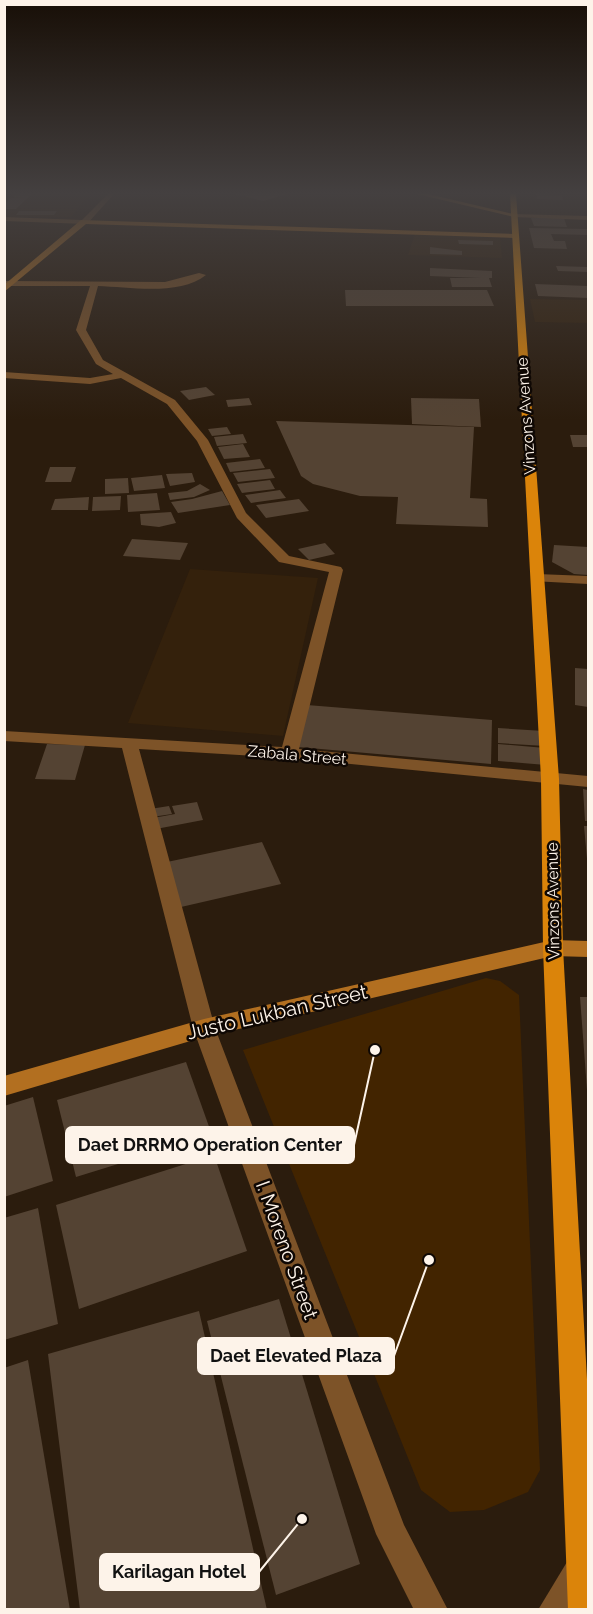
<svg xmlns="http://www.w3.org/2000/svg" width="593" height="1614" font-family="Raleway,sans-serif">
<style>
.built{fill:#34210c}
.green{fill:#422400}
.building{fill:#544333}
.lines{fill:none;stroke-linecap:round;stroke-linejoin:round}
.street{fill:#7d5328;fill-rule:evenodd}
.secondary{fill:#b26f20;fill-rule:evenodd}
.primary{fill:#db840a;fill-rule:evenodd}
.labels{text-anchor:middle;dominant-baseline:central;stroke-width:5;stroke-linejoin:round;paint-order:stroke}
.street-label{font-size:16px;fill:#fdf3e9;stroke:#0f0804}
.near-street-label{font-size:20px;fill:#fdf3e9;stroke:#0f0804}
.leader{fill:none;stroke:#fdf3e9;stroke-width:2}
.callout-dot{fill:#fdf3e9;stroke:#0f0804;stroke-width:2}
.callout{fill:#fdf3e9;stroke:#fdf3e9;stroke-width:2}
.callout-label{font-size:18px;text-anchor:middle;font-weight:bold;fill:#111}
</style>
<rect width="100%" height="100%" fill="#2b1c0d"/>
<g class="built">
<path d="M 13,194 L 90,194 L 71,217 L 5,217 L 4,201 Z"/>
<path d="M 415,234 L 500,238 L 502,258 L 408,255 Z"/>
<path d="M 530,299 L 588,300 L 588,323 L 535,322 Z"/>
<path d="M 190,569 L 318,578 L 283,736 L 128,723 Z"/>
</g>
<path class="green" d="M 486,978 L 500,981 L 519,995 L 540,1470 L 528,1492 L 484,1510 L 450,1512 L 421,1490 L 243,1050 Z"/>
<g class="building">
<path d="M 17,194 L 32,194 L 16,209 L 4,209 L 4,204 L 11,198 L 25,198 L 13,197 Z"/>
<path d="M 234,194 L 287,194 L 263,201 Z"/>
<path d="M 536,194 L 562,195 L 563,200 L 537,199 Z"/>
<path d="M 19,211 L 57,211 L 54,215 L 16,215 Z"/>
<path d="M 531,218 L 564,218 L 567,227 L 534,226 Z"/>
<path d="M 529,228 L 588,229 L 588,235 L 551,234 L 554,241 L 565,241 L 567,249 L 534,248 Z"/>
<path d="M 458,240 L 493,241 L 493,245 L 459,244 Z"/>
<path d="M 430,247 L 462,251 L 462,255 L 430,254 Z"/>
<path d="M 556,266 L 588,267 L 588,272 L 558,271 Z"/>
<path d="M 430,268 L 492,271 L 492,278 L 489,278 L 492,287 L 452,287 L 450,278 L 481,278 L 430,276 Z"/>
<path d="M 535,284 L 588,286 L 588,298 L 538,296 Z"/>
<path d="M 345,290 L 487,290 L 494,306 L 346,306 Z"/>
<path d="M 206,387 L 215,395 L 189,400 L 180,391 Z"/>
<path d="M 249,398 L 252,405 L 228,407 L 226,400 Z"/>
<path d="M 411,398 L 479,399 L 481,427 L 412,424 Z"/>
<path d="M 276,421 L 474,427 L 470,498 L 487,499 L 488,527 L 396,524 L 398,497 L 360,496 L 313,484 L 301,476 Z"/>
<path d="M 227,427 L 231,434 L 212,436 L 208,429 Z"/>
<path d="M 243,434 L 247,443 L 217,446 L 214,437 Z"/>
<path d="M 570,435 L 588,435 L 588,447 L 573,447 Z"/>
<path d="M 243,444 L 250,457 L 224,459 L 218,447 Z"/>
<path d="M 260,459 L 265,468 L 230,472 L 226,463 Z"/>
<path d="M 50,467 L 76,467 L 71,482 L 45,482 Z"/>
<path d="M 270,469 L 275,478 L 238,482 L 233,473 Z"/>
<path d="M 192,473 L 195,482 L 170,486 L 166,474 Z"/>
<path d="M 162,475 L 165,488 L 134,491 L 131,478 Z"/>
<path d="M 128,478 L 129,493 L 105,494 L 105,479 Z"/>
<path d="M 270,480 L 275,489 L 242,493 L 237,484 Z"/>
<path d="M 200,484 L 210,490 L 194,497 L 170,500 L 168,493 L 187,491 Z"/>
<path d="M 280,490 L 286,498 L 251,503 L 245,495 Z"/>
<path d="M 222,491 L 230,505 L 178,513 L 171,502 L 192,499 Z"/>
<path d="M 157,493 L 160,510 L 128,512 L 127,495 Z"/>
<path d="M 121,496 L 120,510 L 92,511 L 93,497 Z"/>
<path d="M 89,497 L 88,510 L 51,510 L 55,499 Z"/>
<path d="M 299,499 L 309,511 L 266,518 L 256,505 Z"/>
<path d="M 171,512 L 176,523 L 159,527 L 141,525 L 140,514 Z"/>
<path d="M 132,539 L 188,543 L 180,560 L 123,556 Z"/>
<path d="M 325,543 L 335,554 L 309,560 L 298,549 Z"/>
<path d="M 554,545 L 588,547 L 588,575 L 574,574 L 552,562 Z"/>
<path d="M 575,668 L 588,669 L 588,707 L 575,705 Z"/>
<path d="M 307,705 L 492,720 L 491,764 L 298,747 Z"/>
<path d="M 498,728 L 544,731 L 545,746 L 498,743 Z"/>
<path d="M 47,744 L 85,745 L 75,780 L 35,779 Z"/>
<path d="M 498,744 L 545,748 L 546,765 L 498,761 Z"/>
<path d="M 583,789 L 588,790 L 588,821 L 585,821 Z"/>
<path d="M 197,802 L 203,820 L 156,829 L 153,818 L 175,814 L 172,806 Z"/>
<path d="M 169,806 L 172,814 L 152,817 L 150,809 Z"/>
<path d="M 584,826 L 588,826 L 588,859 L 587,859 Z"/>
<path d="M 262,842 L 281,884 L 181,907 L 167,862 Z"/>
<path d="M 580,997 L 588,997 L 588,1090 L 587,1090 Z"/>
<path d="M 186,1062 L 212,1135 L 76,1177 L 57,1100 Z"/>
<path d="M 33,1097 L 53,1181 L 4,1197 L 4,1106 Z"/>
<path d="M 214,1155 L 247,1251 L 79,1309 L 56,1205 Z"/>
<path d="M 38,1208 L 58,1324 L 4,1340 L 4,1218 Z"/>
<path d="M 279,1299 L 360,1564 L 276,1595 L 207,1321 Z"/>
<path d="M 199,1311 L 267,1610 L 80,1610 L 48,1354 Z"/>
<path d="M 28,1360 L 70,1610 L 4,1610 L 4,1368 Z"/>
</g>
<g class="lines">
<g class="street">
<path d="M 108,194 L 114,194 L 87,224 L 4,221 L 4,217 L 82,220 Z"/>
<path d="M 512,214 L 588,216 L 588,220 L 514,217 Z"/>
<path d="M 199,273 L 206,275 C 180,296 130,287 98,286 L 86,330 L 103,360 L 175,400 L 208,440 L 246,513 L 289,556 L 341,567 L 343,570 L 299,749 L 588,776 L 588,787 L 289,758 L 139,749 L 215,1028 L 404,1525 L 448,1610 L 414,1610 L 376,1534 L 193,1028 L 122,748 L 4,741 L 4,731 L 282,747 L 329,572 L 279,562 L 237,518 L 197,441 L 167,404 L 121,378 L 90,384 L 4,378 L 4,372 L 90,378 L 113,374 L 96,364 L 76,330 L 90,286 L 4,286 L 4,281 L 165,282 Z"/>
<path d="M 537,574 L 588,576 L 588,584 L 532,581 L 532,575 Z"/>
<path d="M 581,1552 L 588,1552 L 588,1585 L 573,1610 L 538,1610 L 570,1557 Z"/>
</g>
<g class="secondary">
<path d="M 417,194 L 428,194 L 518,215 L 514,217 Z"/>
<path d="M 81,220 L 515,234 L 519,236 L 515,238 L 86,224 L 4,292 L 4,285 Z"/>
<path d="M 553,940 L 588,941 L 588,957 L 553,956 L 204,1037 L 4,1096 L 4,1076 L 204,1019 Z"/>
</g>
<path class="primary" d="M 510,194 L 516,194 L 559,779 L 563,948 L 588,1397 L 588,1610 L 568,1610 L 543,948 L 541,779 Z"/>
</g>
<linearGradient id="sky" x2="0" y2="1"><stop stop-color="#180f07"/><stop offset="0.46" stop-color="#444040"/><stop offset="1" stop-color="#444040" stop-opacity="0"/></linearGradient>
<rect width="593" height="420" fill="url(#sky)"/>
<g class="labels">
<g class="street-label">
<text transform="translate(526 416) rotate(-94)">Vinzons Avenue</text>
<text transform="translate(297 755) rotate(5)">Zabala Street</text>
<text transform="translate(553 901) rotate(-91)">Vinzons Avenue</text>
</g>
<g class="near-street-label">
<text transform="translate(277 1012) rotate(-13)">Justo Lukban Street</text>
<text transform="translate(287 1250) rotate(70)">I. Moreno Street</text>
</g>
</g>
<path class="leader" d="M375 1050L354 1145M429 1260L394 1356M302 1519L259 1572"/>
<g class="callout-dot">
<circle cx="375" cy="1050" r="6"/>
<circle cx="429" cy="1260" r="6"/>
<circle cx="302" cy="1519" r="6"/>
</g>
<g class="callout">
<rect x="66" y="1127" width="288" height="36" rx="6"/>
<rect x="198" y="1338" width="196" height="36" rx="6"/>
<rect x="100" y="1554" width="159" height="36" rx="6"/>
</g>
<g class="callout-label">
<text x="210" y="1151">Daet DRRMO Operation Center</text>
<text x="296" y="1362">Daet Elevated Plaza</text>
<text x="179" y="1578">Karilagan Hotel</text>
</g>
<rect width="593" height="1614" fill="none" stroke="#fdf3e9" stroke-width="12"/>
</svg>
